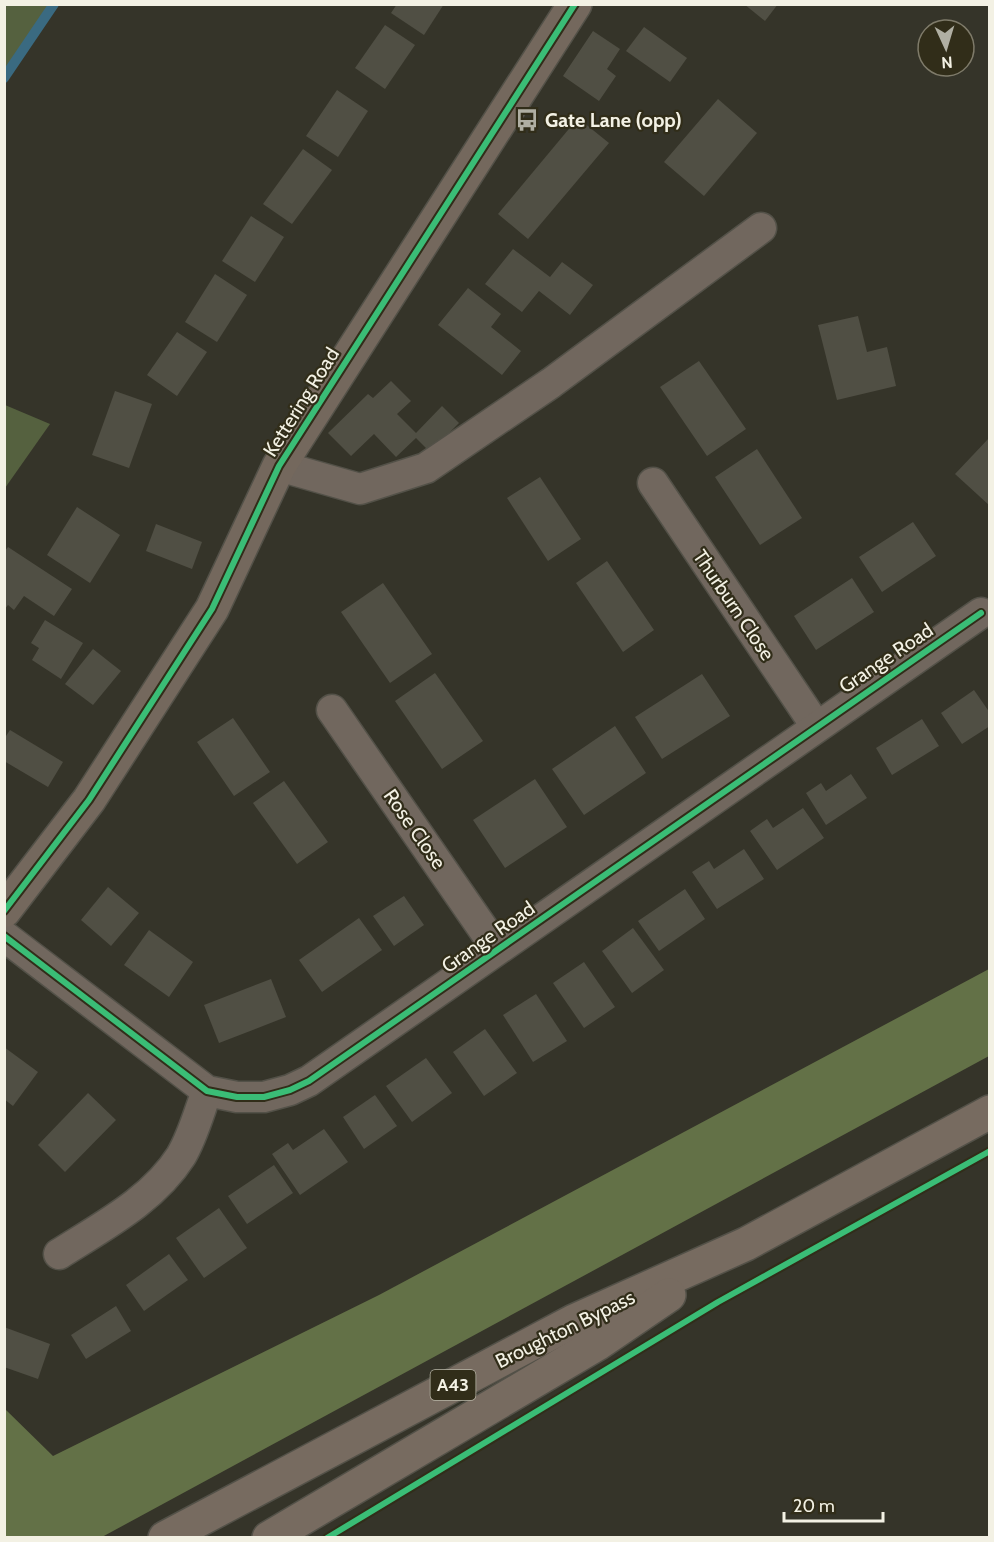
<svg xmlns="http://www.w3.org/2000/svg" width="994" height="1542" font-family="Cabin,sans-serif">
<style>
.green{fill:#55613f}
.forest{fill:#637147}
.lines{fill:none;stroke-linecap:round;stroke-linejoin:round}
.stream{stroke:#3a6a81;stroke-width:10}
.building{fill:#504f44}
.street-casing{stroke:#535148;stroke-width:33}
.secondary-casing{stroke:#535148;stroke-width:36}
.highway-casing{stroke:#535148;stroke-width:36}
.street{stroke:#71675e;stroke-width:30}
.secondary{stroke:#74685d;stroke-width:33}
.highway{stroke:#776b60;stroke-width:33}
.cycleway-casing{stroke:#312d19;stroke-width:10}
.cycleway{stroke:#3abd76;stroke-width:6}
.labels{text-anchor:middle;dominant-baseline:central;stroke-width:4.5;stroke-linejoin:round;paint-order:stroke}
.shield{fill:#312d19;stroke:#b9b6a7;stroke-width:1.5}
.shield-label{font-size:18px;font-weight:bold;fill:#f3f1e4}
.poi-label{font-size:20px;font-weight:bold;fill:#f3f1e4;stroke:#312d19;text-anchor:start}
.street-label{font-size:20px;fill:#f3f1e4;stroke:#312d19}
</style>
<rect width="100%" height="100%" fill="#353429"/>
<g class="green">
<path d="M 5,4 L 54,5 L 5,78 L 4,5 Z"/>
<path d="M 5,405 L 50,424 L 5,488 Z"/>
</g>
<path class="forest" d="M 989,969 L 989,1056 L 102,1537 L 5,1537 L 5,1409 L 53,1456 L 379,1295 Z"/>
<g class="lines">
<path class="stream" d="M 4,78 L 54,4"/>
</g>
<g class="building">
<path d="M 397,4 L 444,4 L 424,35 L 391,13 Z"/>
<path d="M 744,4 L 778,4 L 765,21 Z"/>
<path d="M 385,25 L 415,45 L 385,89 L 355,68 Z"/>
<path d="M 644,27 L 687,58 L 670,82 L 626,51 Z"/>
<path d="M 593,31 L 620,49 L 607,69 L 616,76 L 599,101 L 563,76 Z"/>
<path d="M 337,90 L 368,111 L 338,157 L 306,136 Z"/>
<path d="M 718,99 L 757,133 L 704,196 L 664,162 Z"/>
<path d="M 578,118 L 609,143 L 528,239 L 498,214 Z"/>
<path d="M 303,149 L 332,170 L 292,224 L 263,204 Z"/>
<path d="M 251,216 L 284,237 L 255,282 L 222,261 Z"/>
<path d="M 513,249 L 550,277 L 562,262 L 593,285 L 570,315 L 539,291 L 522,312 L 485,284 Z"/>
<path d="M 215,274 L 247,295 L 217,342 L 185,322 Z"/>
<path d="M 468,288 L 501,314 L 491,327 L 521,351 L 502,375 L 438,325 Z"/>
<path d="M 858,316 L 867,352 L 887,347 L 896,386 L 837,400 L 818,325 Z"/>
<path d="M 177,332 L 207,352 L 177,396 L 147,375 Z"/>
<path d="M 699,361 L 746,429 L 707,456 L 660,387 Z"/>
<path d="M 391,381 L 411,401 L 397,414 L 416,433 L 442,406 L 459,423 L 430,452 L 416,438 L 396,457 L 374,434 L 351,456 L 328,433 L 368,394 L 373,398 Z"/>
<path d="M 115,391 L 152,404 L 129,468 L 92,455 Z"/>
<path d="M 990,437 L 990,506 L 955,474 Z"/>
<path d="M 757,449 L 802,518 L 760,545 L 715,477 Z"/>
<path d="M 540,477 L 581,539 L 548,561 L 507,498 Z"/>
<path d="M 77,507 L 120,535 L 90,583 L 47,555 Z"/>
<path d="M 913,522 L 936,556 L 882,592 L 859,557 Z"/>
<path d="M 156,524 L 202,542 L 192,569 L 146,551 Z"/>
<path d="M 8,547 L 72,589 L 54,616 L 24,596 L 14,610 L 8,605 L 4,610 L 4,552 Z"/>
<path d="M 607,561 L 654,630 L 623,652 L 576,583 Z"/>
<path d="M 852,578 L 874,612 L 816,650 L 794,616 Z"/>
<path d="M 383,583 L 432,654 L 390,683 L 341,612 Z"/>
<path d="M 45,620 L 83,643 L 61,679 L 32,660 L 39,648 L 31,643 Z"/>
<path d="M 93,649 L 121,671 L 93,705 L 65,684 Z"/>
<path d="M 435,673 L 483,741 L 442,769 L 395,701 Z"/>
<path d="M 702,674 L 730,716 L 662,759 L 635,717 Z"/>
<path d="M 974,690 L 990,713 L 990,726 L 962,744 L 941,713 Z"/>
<path d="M 233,718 L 270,772 L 234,796 L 197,742 Z"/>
<path d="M 922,719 L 939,746 L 892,775 L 876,748 Z"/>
<path d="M 615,726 L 646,773 L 584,815 L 552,769 Z"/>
<path d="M 10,730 L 63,762 L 48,787 L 4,761 L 4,739 Z"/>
<path d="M 851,774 L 867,798 L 826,825 L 806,793 L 821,783 L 826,791 Z"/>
<path d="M 535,779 L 567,827 L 505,868 L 473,820 Z"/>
<path d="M 284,781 L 328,842 L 297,864 L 253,803 Z"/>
<path d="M 803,808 L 824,838 L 777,870 L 750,831 L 767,819 L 773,828 Z"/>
<path d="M 744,849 L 764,879 L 717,909 L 692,872 L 709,861 L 714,869 Z"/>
<path d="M 108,887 L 139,913 L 111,946 L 81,920 Z"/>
<path d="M 685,889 L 705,919 L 659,951 L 638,921 Z"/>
<path d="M 404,896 L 424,925 L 394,946 L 373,916 Z"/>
<path d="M 359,918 L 382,950 L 322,992 L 299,960 Z"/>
<path d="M 633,928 L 664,970 L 632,993 L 602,951 Z"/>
<path d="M 149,930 L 193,962 L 169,997 L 124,965 Z"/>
<path d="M 584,962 L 615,1007 L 584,1028 L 553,983 Z"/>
<path d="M 271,979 L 286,1017 L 219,1043 L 204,1005 Z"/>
<path d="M 536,994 L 567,1041 L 533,1062 L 503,1015 Z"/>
<path d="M 485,1029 L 517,1073 L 484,1096 L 453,1052 Z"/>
<path d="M 4,1047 L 38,1072 L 13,1106 L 4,1099 Z"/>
<path d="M 426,1058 L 452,1093 L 412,1122 L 386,1086 Z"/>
<path d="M 88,1093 L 116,1120 L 65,1172 L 38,1145 Z"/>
<path d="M 375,1095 L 397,1126 L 364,1149 L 343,1117 Z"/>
<path d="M 324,1129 L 348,1162 L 300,1195 L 272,1154 L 288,1143 L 293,1150 Z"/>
<path d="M 274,1165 L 293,1193 L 247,1224 L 228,1196 Z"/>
<path d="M 219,1208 L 247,1248 L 204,1278 L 176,1238 Z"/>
<path d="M 169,1254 L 188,1280 L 144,1311 L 126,1285 Z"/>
<path d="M 116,1306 L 131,1331 L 86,1359 L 71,1335 Z"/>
<path d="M 4,1327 L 50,1344 L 38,1379 L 4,1367 Z"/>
</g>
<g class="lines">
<g class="street-casing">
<g id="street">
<path d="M 279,466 L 360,489 L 426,468 L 551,383 L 761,228"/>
<path d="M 653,483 L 816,726"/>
<path d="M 332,710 L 497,949"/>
<path d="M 4,936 L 207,1091 L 237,1097 L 264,1097 L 290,1090 L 309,1081 L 981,613"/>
<path d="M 59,1254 C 103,1226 153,1200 181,1156 C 193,1136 199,1112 207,1091"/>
</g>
</g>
<g class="secondary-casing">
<path id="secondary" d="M 4,911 L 89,800 L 212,609 L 279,466 L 575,4"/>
</g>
<g class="highway-casing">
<g id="highway">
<path d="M 165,1538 L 574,1321 L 746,1244 L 990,1112"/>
<path d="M 269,1538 L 597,1344 L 669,1295"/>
</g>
</g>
<use href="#street" class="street"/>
<use href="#secondary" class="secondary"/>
<use href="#highway" class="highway"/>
<g class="cycleway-casing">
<g id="cycleway">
<path d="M 4,911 L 89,800 L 212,609 L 279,466 L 575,4"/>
<path d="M 4,936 L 207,1091 L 237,1097 L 264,1097 L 290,1090 L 309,1081 L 981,613"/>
<path d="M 327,1538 L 718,1302 L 990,1151"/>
</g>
</g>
<use href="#cycleway" class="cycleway"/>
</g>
<defs>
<g id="bus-bare" transform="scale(1.8)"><path d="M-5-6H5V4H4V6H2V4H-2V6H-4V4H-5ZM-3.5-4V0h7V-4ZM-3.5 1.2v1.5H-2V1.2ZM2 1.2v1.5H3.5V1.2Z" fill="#b0afa3" stroke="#312d19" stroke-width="2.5" paint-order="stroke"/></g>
</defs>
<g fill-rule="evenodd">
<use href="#bus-bare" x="527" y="120"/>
</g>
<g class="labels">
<rect class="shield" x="430.5" y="1370" width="45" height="30" rx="4.5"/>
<g class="shield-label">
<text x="453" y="1385">A43</text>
</g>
<g class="poi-label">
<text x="545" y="120">Gate Lane (opp)</text>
</g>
<g class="street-label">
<text transform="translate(301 402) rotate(-58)">Kettering Road</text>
<text transform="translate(734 605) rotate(56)">Thurburn Close</text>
<text transform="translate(886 658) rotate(-34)">Grange Road</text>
<text transform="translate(415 829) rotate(55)">Rose Close</text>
<text transform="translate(488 937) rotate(-35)">Grange Road</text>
<text transform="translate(565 1329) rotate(-26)">Broughton Bypass</text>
</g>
</g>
<rect width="994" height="1542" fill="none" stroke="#f3f1e4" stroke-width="12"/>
<g transform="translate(946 48) rotate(176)"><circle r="28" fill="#312d19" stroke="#7f7b6a" stroke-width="1.5"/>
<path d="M0-4.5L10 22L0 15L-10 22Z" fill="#b0afa3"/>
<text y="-9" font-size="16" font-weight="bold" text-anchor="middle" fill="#f3f1e4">N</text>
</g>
<path d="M784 1512v9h99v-9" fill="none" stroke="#f3f1e4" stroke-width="3"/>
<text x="793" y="1512" font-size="18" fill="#f3f1e4" stroke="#312d19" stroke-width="4.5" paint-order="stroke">20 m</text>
</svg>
